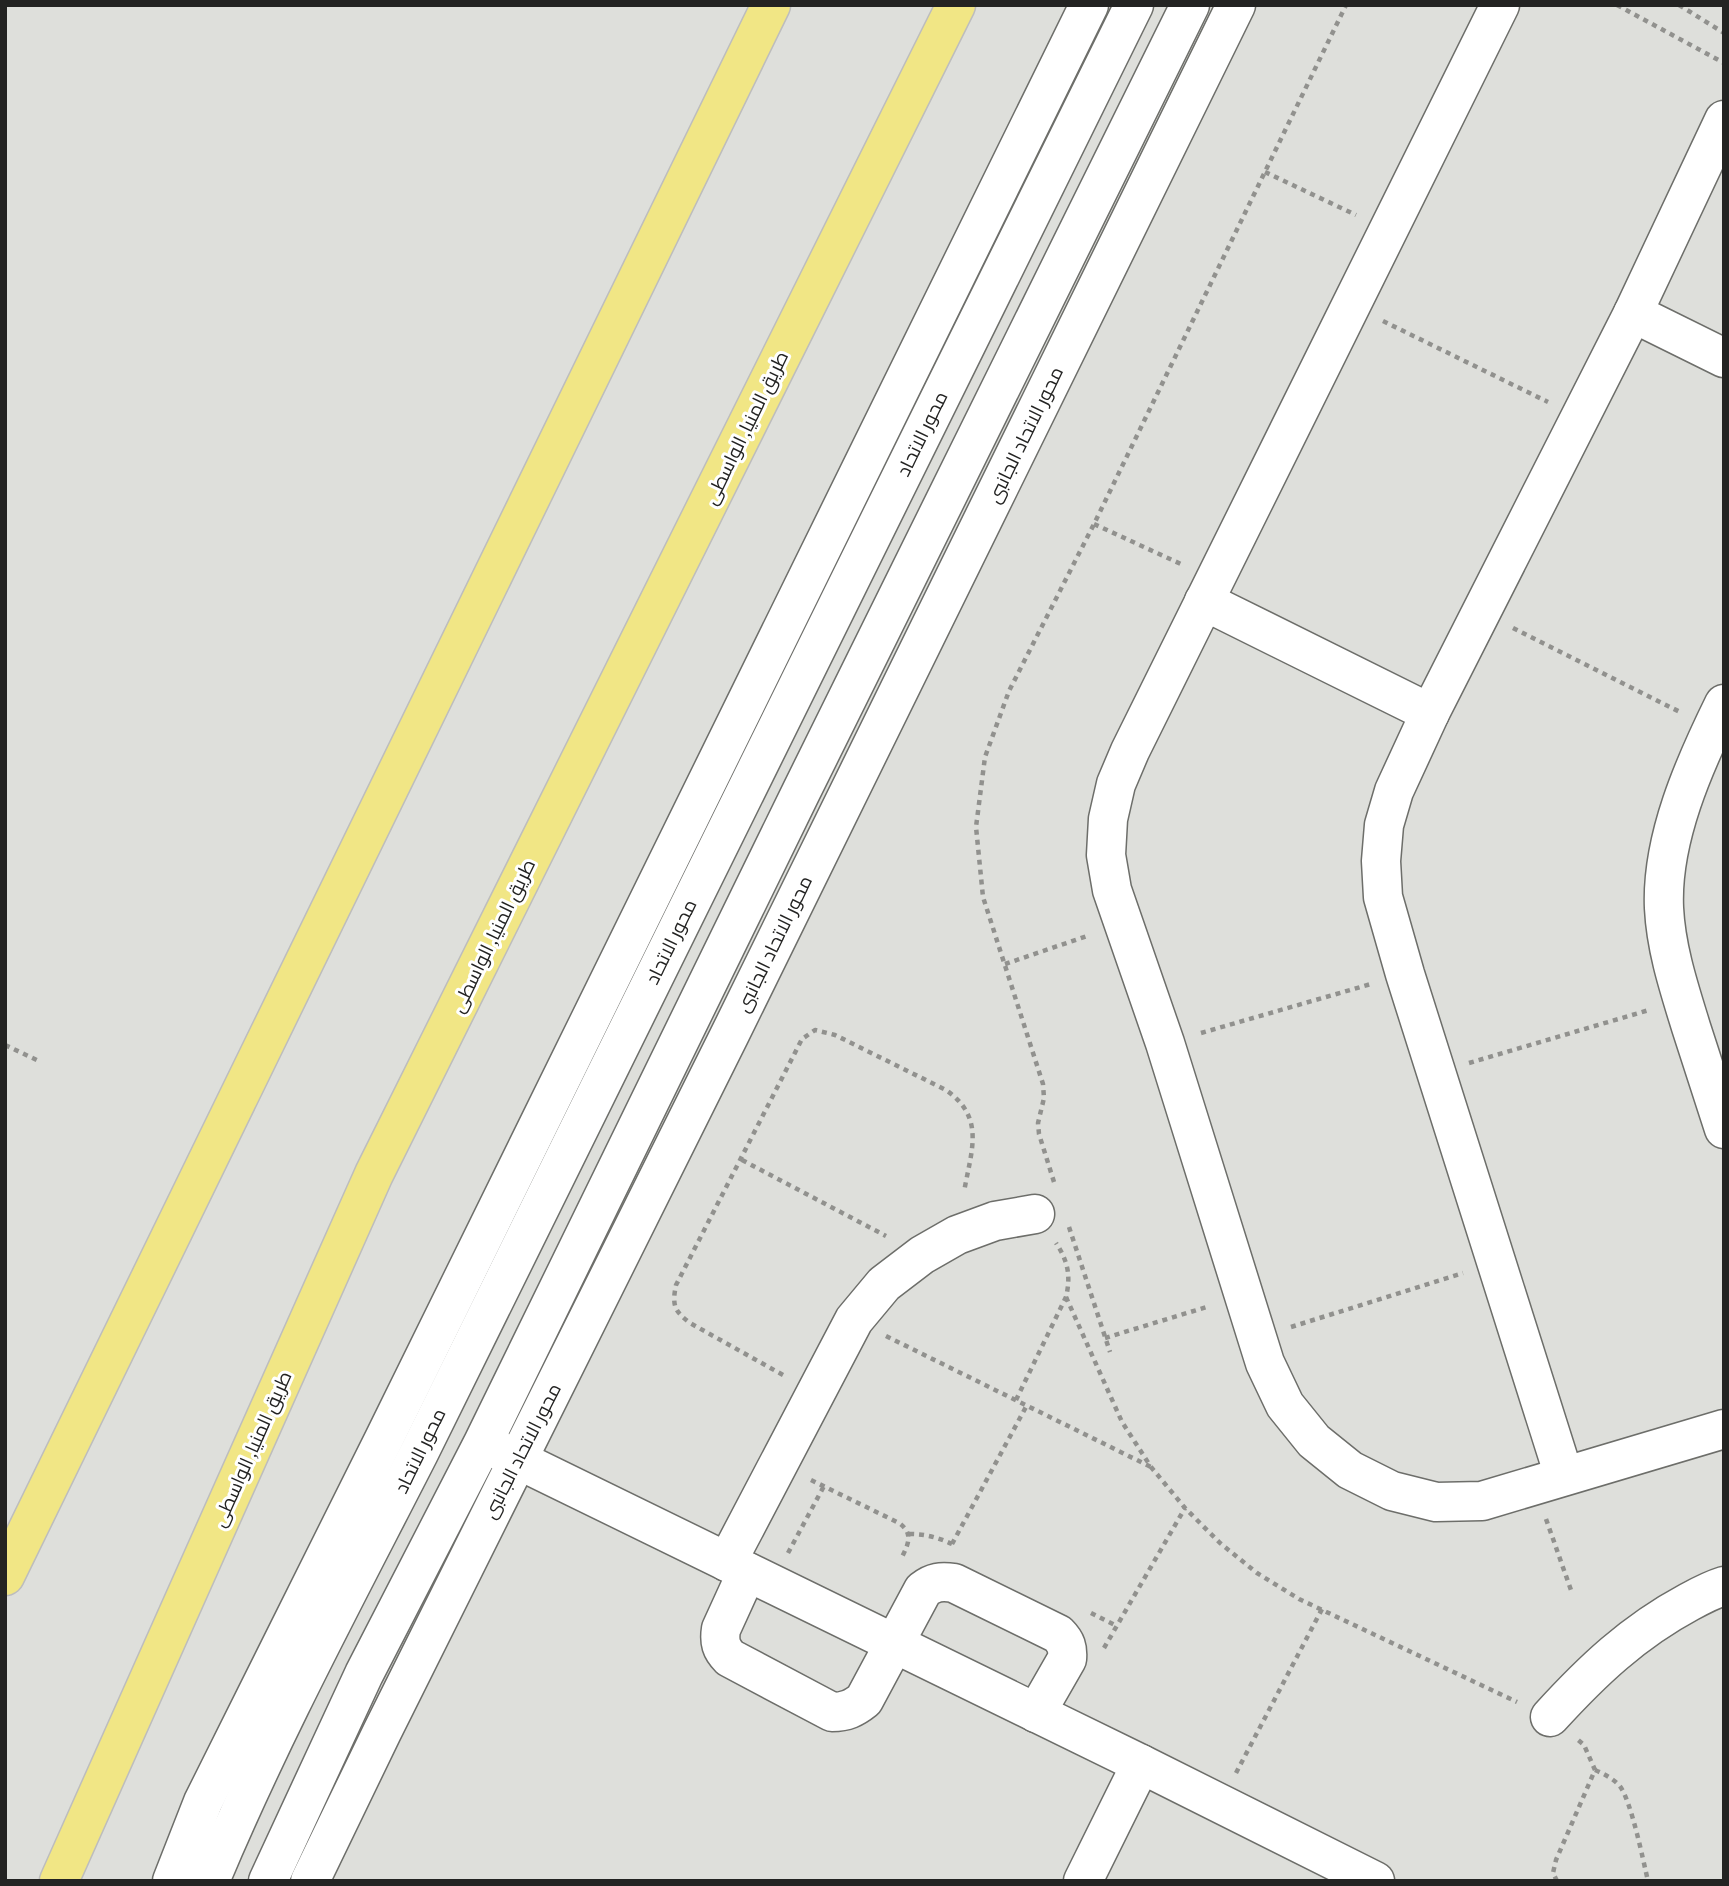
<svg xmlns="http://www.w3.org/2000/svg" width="1729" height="1886" font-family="'Crimson Pro',Cairo,serif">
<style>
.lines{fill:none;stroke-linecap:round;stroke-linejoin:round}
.minor-casing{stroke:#6d6e6a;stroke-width:41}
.major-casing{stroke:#bdbdbd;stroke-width:41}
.path{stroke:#91918e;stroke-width:4.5;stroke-dasharray:5 5;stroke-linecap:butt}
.minor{stroke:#fff;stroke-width:38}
.major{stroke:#f1e685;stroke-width:38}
.labels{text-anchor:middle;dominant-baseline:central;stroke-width:6;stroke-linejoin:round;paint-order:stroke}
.street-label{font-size:19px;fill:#232322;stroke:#fff}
</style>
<rect width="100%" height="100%" fill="#dedfdb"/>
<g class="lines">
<g class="minor-casing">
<g id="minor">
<path d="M 1500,5 L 1130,751 L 1116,784 L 1108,819 L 1106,855 L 1112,890 L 1165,1043 L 1265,1363 L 1285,1405 L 1314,1441 L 1350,1470 L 1392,1491 L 1436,1502 L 1482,1501 L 1724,1429"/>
<path d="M 1633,313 L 1724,358"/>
<path d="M 1204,601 L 1430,713"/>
<path d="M 1724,704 C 1694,765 1661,839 1664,908 C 1666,949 1679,988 1691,1027 C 1702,1061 1713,1095 1724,1129"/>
<path d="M 494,1448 L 1141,1764 L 1375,1881"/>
<path d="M 1564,1476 L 1405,974 L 1383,897 L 1381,861 L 1384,825 L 1394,791 L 1430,713 L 1633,313 L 1724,120"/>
<path d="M 727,1562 L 854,1320 L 884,1284 L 922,1255 L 957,1235 L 995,1221 L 1035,1214"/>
<path d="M 747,1572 L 721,1629 C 719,1642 721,1649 730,1658 L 832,1712 C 846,1712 854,1708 864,1700 L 923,1590 C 933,1582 941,1581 954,1583 L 1058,1634 C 1066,1642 1068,1648 1067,1659 L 1036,1713"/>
<path d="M 1550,1717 C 1592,1671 1633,1632 1689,1602 C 1700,1596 1711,1590 1724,1586"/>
<path d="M 172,1881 L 203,1802 L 385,1437 L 1089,5"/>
<path d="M 210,1881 C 271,1735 347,1594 419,1453 L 1134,5"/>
<path d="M 268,1881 L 364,1674 L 483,1443 L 801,792 L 1190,5"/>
<path d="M 310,1881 L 382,1732 L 730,1034 L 1236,5"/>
<path d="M 1083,1881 L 1141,1764"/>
</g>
</g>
<g class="major-casing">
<g id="major">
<path d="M 5,1576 L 771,5"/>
<path d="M 59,1881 L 374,1174 L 956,5"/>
</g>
</g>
<g class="path">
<path d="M 1617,5 L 1724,63"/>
<path d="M 1679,5 L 1724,33"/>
<path d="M 1265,172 L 1356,215"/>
<path d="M 1383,321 L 1548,402"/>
<path d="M 1094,524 L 1183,565"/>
<path d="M 1513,628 L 1680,712"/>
<path d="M 1005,964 L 1090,935"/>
<path d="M 1201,1033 L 1371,984"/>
<path d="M 5,1045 L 41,1062"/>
<path d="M 1469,1063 L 1649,1010"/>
<path d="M 742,1160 L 886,1236"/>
<path d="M 1054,1182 L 1039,1134 L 1038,1123 L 1044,1098 L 1043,1084 L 983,897 L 976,827 L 985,757 L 1009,691 L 1094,524 L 1346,5"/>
<path d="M 1069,1227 L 1110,1352"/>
<path d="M 1066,1297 L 1122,1422 L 1151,1467 L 1185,1508 L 1220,1543 L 1257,1573 L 1299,1599 L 1517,1702"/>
<path d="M 1291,1327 L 1463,1273"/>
<path d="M 886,1336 L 1151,1467"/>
<path d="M 1105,1338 L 1210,1306"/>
<path d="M 783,1375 L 690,1323 C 674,1311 672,1305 676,1285 L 802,1039 L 815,1030 L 835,1035 L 946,1090 C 986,1118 971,1151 964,1192"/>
<path d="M 1016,1400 L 1066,1297 C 1071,1276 1068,1261 1056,1243"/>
<path d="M 811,1480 L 899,1523 C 913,1533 909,1543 902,1557"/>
<path d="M 1546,1519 L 1572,1593"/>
<path d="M 909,1534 C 925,1534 937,1537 952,1544"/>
<path d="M 952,1544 L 1027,1405"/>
<path d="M 788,1553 L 824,1486"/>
<path d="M 1091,1613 L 1117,1626"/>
<path d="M 1104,1648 L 1185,1508"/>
<path d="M 1595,1770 C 1604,1774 1612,1778 1619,1785 C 1631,1799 1643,1860 1648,1881"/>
<path d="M 1236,1773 L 1322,1609"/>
<path d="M 1557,1881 L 1553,1873 L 1556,1860 L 1595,1770 L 1584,1745 L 1577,1739"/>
</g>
<use href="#minor" class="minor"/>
<use href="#major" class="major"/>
</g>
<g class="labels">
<g class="street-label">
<text transform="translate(746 428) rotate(-64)">طريق المنيا, الواسطى</text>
<text transform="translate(922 434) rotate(-64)">محور الاتحاد</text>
<text transform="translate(1025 435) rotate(-64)">محور الاتحاد الجانبى</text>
<text transform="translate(493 936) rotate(-64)">طريق المنيا, الواسطى</text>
<text transform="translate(671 942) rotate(-64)">محور الاتحاد</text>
<text transform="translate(774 944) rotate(-64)">محور الاتحاد الجانبى</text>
<text transform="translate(252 1449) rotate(-66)">طريق المنيا, الواسطى</text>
<text transform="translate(420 1451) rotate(-64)">محور الاتحاد</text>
<text transform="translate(522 1451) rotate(-63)">محور الاتحاد الجانبى</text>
</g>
</g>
<rect width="1729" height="1886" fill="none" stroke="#232322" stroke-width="14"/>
</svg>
